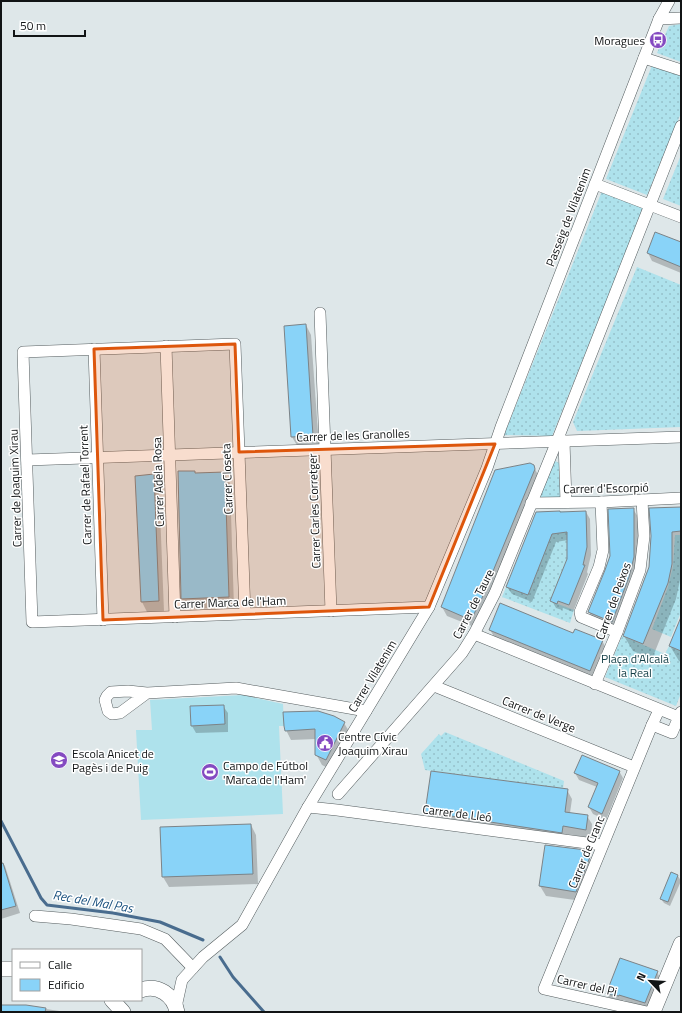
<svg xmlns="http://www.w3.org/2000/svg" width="682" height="1013" font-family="'Titillium Web',sans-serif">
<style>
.grass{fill:url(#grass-dots)}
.pitch{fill:#aee2ec}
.shadow{fill:#0003}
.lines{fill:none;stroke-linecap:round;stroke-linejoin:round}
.stream{stroke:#496c8e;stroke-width:3}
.building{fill:#89d3f8;stroke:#7c8387}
.street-casing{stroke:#555d5f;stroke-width:12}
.secondary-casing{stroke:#555d5f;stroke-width:16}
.street{stroke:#fff;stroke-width:11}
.secondary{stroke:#fff;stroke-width:15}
.marked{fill:#dd560c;fill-opacity:0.2;stroke:#dd560c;stroke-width:3;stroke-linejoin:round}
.labels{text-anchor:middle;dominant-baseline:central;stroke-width:3;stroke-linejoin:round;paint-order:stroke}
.poi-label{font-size:12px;fill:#111415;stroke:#fff;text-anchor:start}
.street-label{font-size:12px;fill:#111415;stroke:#fff}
.park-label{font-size:12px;fill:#133e46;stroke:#fff}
.water-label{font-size:13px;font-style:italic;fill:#19507e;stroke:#fff}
</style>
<defs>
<pattern id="grass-dots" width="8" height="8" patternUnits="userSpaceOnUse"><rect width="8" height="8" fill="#aee2ec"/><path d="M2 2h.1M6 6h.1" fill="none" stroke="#95c1ca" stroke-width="1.8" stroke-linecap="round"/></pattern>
</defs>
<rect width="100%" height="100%" fill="#dee7e9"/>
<g class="grass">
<path d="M 681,24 L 681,62 L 657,53 L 669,26 Z"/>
<path d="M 653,63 L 681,74 L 681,113 L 647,195 L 606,179 Z"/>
<path d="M 681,155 L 681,206 L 663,199 Z"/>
<path d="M 602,191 L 644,207 L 552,436 L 504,435 Z"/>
<path d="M 637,267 L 681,285 L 681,427 L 577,431 L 573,422 Z"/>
<path d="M 555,461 L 559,463 L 560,497 L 541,498 L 540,497 Z"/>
<path d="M 560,511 L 568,512 L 567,559 L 550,601 L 574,610 L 570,623 L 502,597 L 506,587 L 528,595 L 552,534 L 560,533 Z"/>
<path d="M 675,535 L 681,535 L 681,612 L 671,637 L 652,629 L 668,587 L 673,566 Z"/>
<path d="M 622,636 L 665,654 L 669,646 L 681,651 L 681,693 L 676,706 L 605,677 Z"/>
<path d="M 445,732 L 564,781 L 563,789 L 425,770 L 421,754 L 439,734 L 441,736 Z"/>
</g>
<path class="pitch" d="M 243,695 L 283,704 L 284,726 L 279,726 L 283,814 L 141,820 L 136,730 L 152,730 L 150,700 Z"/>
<g class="shadow">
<path d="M 681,244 L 681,273 L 652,261 L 648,253 Z"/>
<path d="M 306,325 L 311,335 L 319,446 L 298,447 L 292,437 Z"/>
<path d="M 533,465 L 538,475 L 477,628 L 447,616 L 442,607 Z"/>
<path d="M 224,473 L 230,483 L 234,607 L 188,609 L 182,599 L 195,474 Z"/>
<path d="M 153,476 L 159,486 L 164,611 L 147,612 L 142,602 Z"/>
<path d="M 681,508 L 680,580 L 676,599 L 652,659 L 633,651 L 624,636 Z"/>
<path d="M 633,509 L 638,517 L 639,566 L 616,630 L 594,621 L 589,612 Z"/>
<path d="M 586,512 L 590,519 L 591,555 L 587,572 L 588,574 L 573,612 L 563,608 L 562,610 L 556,608 L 552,601 L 568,559 L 568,540 L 556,542 L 532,602 L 512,594 L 507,587 L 560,513 Z"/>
<path d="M 681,619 L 681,662 L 679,661 L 670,646 Z"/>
<path d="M 490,630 L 574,635 L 602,641 L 610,654 L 598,683 L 498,643 Z"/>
<path d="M 223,706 L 228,713 L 228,732 L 196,733 L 192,726 Z"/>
<path d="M 334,716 L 344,723 L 350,733 L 332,770 L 322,765 L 316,754 L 316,739 L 291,740 L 286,730 Z"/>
<path d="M 619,771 L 623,778 L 606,820 L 593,814 L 589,807 L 597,787 L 579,780 L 575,773 Z"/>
<path d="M 567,790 L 572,799 L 570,813 L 587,816 L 592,824 L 591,838 L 567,834 L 567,841 L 431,820 L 426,812 Z"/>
<path d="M 251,825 L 256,835 L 258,884 L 169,887 L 163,877 Z"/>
<path d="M 585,851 L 595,868 L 582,901 L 546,896 L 540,886 Z"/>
<path d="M 1,860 L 5,866 L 20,913 L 1,919 Z"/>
<path d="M 671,873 L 678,876 L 681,881 L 670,906 L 664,903 L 661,899 Z"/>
<path d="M 657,972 L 660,978 L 648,1009 L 623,1000 L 622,1002 L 610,999 L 607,994 Z"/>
<path d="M 1,1006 L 26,1006 L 66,1012 L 1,1012 Z"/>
</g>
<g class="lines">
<g class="stream">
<path d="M 1,821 L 41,898 L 47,905 L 113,913 L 160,922 L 203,940"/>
<path d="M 220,957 L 233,977 L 264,1012"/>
</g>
</g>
<g class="building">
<path d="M 655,232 L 681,242 L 681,267 L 647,253 Z"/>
<path d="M 306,324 L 313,436 L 291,437 L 284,326 Z"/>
<path d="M 530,463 L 534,465 L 535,469 L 482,598 L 471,620 L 441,607 L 495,470 Z"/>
<path d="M 178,471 L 195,471 L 195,473 L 225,472 L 229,597 L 181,599 Z"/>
<path d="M 154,474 L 159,601 L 141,602 L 135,476 Z"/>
<path d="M 681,507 L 681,531 L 672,532 L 672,564 L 668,583 L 643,644 L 623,636 L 649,567 L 651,536 L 649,508 Z"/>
<path d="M 634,508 L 634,557 L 629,577 L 612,622 L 588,612 L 605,570 L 610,556 L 608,509 Z"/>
<path d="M 560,511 L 560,512 L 586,511 L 587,547 L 583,565 L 585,565 L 569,605 L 558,601 L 557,604 L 550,601 L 567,559 L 567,532 L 552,534 L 528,595 L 506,587 L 536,512 Z"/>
<path d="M 500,603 L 573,633 L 575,629 L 603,640 L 590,671 L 489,630 Z"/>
<path d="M 681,617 L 681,651 L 669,646 Z"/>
<path d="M 224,705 L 225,724 L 191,726 L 190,706 Z"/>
<path d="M 318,711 L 334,716 L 345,722 L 326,760 L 315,755 L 315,729 L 285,731 L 284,726 L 283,712 Z"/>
<path d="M 582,755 L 620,771 L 602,814 L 588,807 L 598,783 L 574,773 Z"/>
<path d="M 431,771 L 568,789 L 565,812 L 588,815 L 586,830 L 563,826 L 562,833 L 425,812 Z"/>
<path d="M 251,824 L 253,874 L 162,877 L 160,827 Z"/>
<path d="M 545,845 L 586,850 L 590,857 L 576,892 L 539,886 Z"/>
<path d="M 3,863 L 16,906 L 1,910 L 1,864 Z"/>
<path d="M 671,872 L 678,875 L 668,902 L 660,899 Z"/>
<path d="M 620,958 L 658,971 L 645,1003 L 619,995 L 619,996 L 606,994 Z"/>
<path d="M 1,1005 L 26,1005 L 46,1008 L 45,1012 L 1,1012 Z"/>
</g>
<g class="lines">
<g class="street-casing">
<g id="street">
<path d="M 659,19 L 681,18"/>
<path d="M 644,58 L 681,70"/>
<path d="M 595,184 L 681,217"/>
<path d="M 320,313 L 331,611"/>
<path d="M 166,346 L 175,617"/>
<path d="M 94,349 L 103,620"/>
<path d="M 564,441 L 566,502"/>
<path d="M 27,460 L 681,437"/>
<path d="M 601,502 L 603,550 L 599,567 L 580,612 L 581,617 L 617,632"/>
<path d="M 531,503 L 601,502 L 681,498"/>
<path d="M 245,614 L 235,344 L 23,352 L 32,622 C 165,617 297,612 429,607"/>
<path d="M 474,634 L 681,718"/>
<path d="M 595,684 L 617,632 L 640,570 L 644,536 L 642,500"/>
<path d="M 434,686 L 634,767"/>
<path d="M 147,693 L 120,713 L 112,714 L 108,711 L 105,700 L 107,696 L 111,692 L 128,691 L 147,693 L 236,688 L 366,711"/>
<path d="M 659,710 L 652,725 L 672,733 L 681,712"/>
<path d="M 338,794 L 462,653 L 474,634 L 495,593 L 557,441 L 681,126"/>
<path d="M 308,807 L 337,810 L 602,845"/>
<path d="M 35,916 L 71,919 L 141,929 L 165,939 L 193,968"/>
<path d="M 176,1007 L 182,980 L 203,957 L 242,925 L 308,807 L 429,607 L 487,468 L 501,427 L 659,19 L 669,1"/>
<path d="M 647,1012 L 544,989 L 652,725"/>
</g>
</g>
<g class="secondary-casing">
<g id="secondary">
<path d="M 1,969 L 13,969"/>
<path d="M 141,990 C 158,984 174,995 177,1012"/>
<path d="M 112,1000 L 123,1012"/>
<path d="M 653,1012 L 681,944"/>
</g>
</g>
<use href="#street" class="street"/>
<use href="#secondary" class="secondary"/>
</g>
<path class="marked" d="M 235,344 L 239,452 L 495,444 L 429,607 L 103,620 L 94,349 Z"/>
<defs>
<g id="bus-disc" transform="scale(0.9)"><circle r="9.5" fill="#844ac1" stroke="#fff"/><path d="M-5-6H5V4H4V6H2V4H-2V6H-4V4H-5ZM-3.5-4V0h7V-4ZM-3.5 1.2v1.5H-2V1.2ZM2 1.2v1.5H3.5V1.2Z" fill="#fff"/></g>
<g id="civic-disc" transform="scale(0.9)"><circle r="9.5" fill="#844ac1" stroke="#fff"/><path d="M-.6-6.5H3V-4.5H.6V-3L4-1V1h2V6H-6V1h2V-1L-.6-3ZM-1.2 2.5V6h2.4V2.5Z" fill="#fff"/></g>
<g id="school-disc" transform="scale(0.9)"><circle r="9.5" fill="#844ac1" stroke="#fff"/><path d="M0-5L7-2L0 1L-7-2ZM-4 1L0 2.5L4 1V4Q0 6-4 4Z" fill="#fff"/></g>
<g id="stadium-disc" transform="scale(0.9)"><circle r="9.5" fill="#844ac1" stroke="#fff"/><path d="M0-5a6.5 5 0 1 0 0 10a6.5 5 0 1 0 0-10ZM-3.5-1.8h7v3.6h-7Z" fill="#fff"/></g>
</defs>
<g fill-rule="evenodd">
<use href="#bus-disc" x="658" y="40"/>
<use href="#civic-disc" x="325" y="743"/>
<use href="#school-disc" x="59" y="760"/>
<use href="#stadium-disc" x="210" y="772"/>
</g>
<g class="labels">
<g class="poi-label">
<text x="645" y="40" text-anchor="end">Moragues</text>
<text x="338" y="736">Centre Cívic<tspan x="338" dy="14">Joaquim Xirau</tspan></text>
<text x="72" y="753">Escola Anicet de<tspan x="72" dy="14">Pagès i de Puig</tspan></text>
<text x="223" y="765">Campo de Fútbol<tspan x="223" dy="14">'Marca de l'Ham'</tspan></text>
</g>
<g class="street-label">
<text transform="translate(568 217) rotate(-69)">Passeig de Vilatenim</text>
<text transform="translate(353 435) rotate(-2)">Carrer de les Granolles</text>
<text transform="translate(227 479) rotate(-92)">Carrer Closeta</text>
<text transform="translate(158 482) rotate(-92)">Carrer Adela Rosa</text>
<text transform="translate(85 485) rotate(-92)">Carrer de Rafael Torrent</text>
<text transform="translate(15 488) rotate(-92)">Carrer de Joaquim Xirau</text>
<text transform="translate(606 488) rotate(-1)">Carrer d'Escorpió</text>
<text transform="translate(314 511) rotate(-92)">Carrer Carles Corretger</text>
<text transform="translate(613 601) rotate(-70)">Carrer de Peixos</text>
<text transform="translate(230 602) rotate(-2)">Carrer Marca de l'Ham</text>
<text transform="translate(473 604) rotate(-63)">Carrer de Taure</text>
<text transform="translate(372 676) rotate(-59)">Carrer Vilatenim</text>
<text transform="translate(539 714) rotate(22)">Carrer de Verge</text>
<text transform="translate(457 813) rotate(7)">Carrer de Lleó</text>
<text transform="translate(586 852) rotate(-68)">Carrer de Cranc</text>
<text transform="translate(587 985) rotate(13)">Carrer del Pi</text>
</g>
<g class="park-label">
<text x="635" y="658">Plaça d'Alcalà<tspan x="635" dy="14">la Real</tspan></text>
</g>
<g class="water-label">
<text transform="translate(93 901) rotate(10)">Rec del Mal Pas</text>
</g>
</g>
<rect width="682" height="1013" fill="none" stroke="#111415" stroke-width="4"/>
<rect x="12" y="949" width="130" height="52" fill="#ffffff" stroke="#a0a1a1"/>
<rect x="20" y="962" width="20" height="6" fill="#ffffff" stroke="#a0a1a1"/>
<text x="48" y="969" font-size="12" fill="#111415">Calle</text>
<rect x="20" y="979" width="20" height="12" fill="#89d3f8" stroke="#a0a1a1"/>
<text x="48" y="989" font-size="12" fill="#111415">Edificio</text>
<g transform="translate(650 981) rotate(295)" stroke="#ffffff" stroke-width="3" paint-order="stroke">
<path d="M0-3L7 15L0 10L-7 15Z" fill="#111415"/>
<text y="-6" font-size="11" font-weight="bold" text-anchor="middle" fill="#111415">N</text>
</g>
<path d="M14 30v6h71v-6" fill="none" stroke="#111415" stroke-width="2"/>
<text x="20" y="30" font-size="12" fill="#111415" stroke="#ffffff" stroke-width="3" paint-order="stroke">50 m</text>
</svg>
